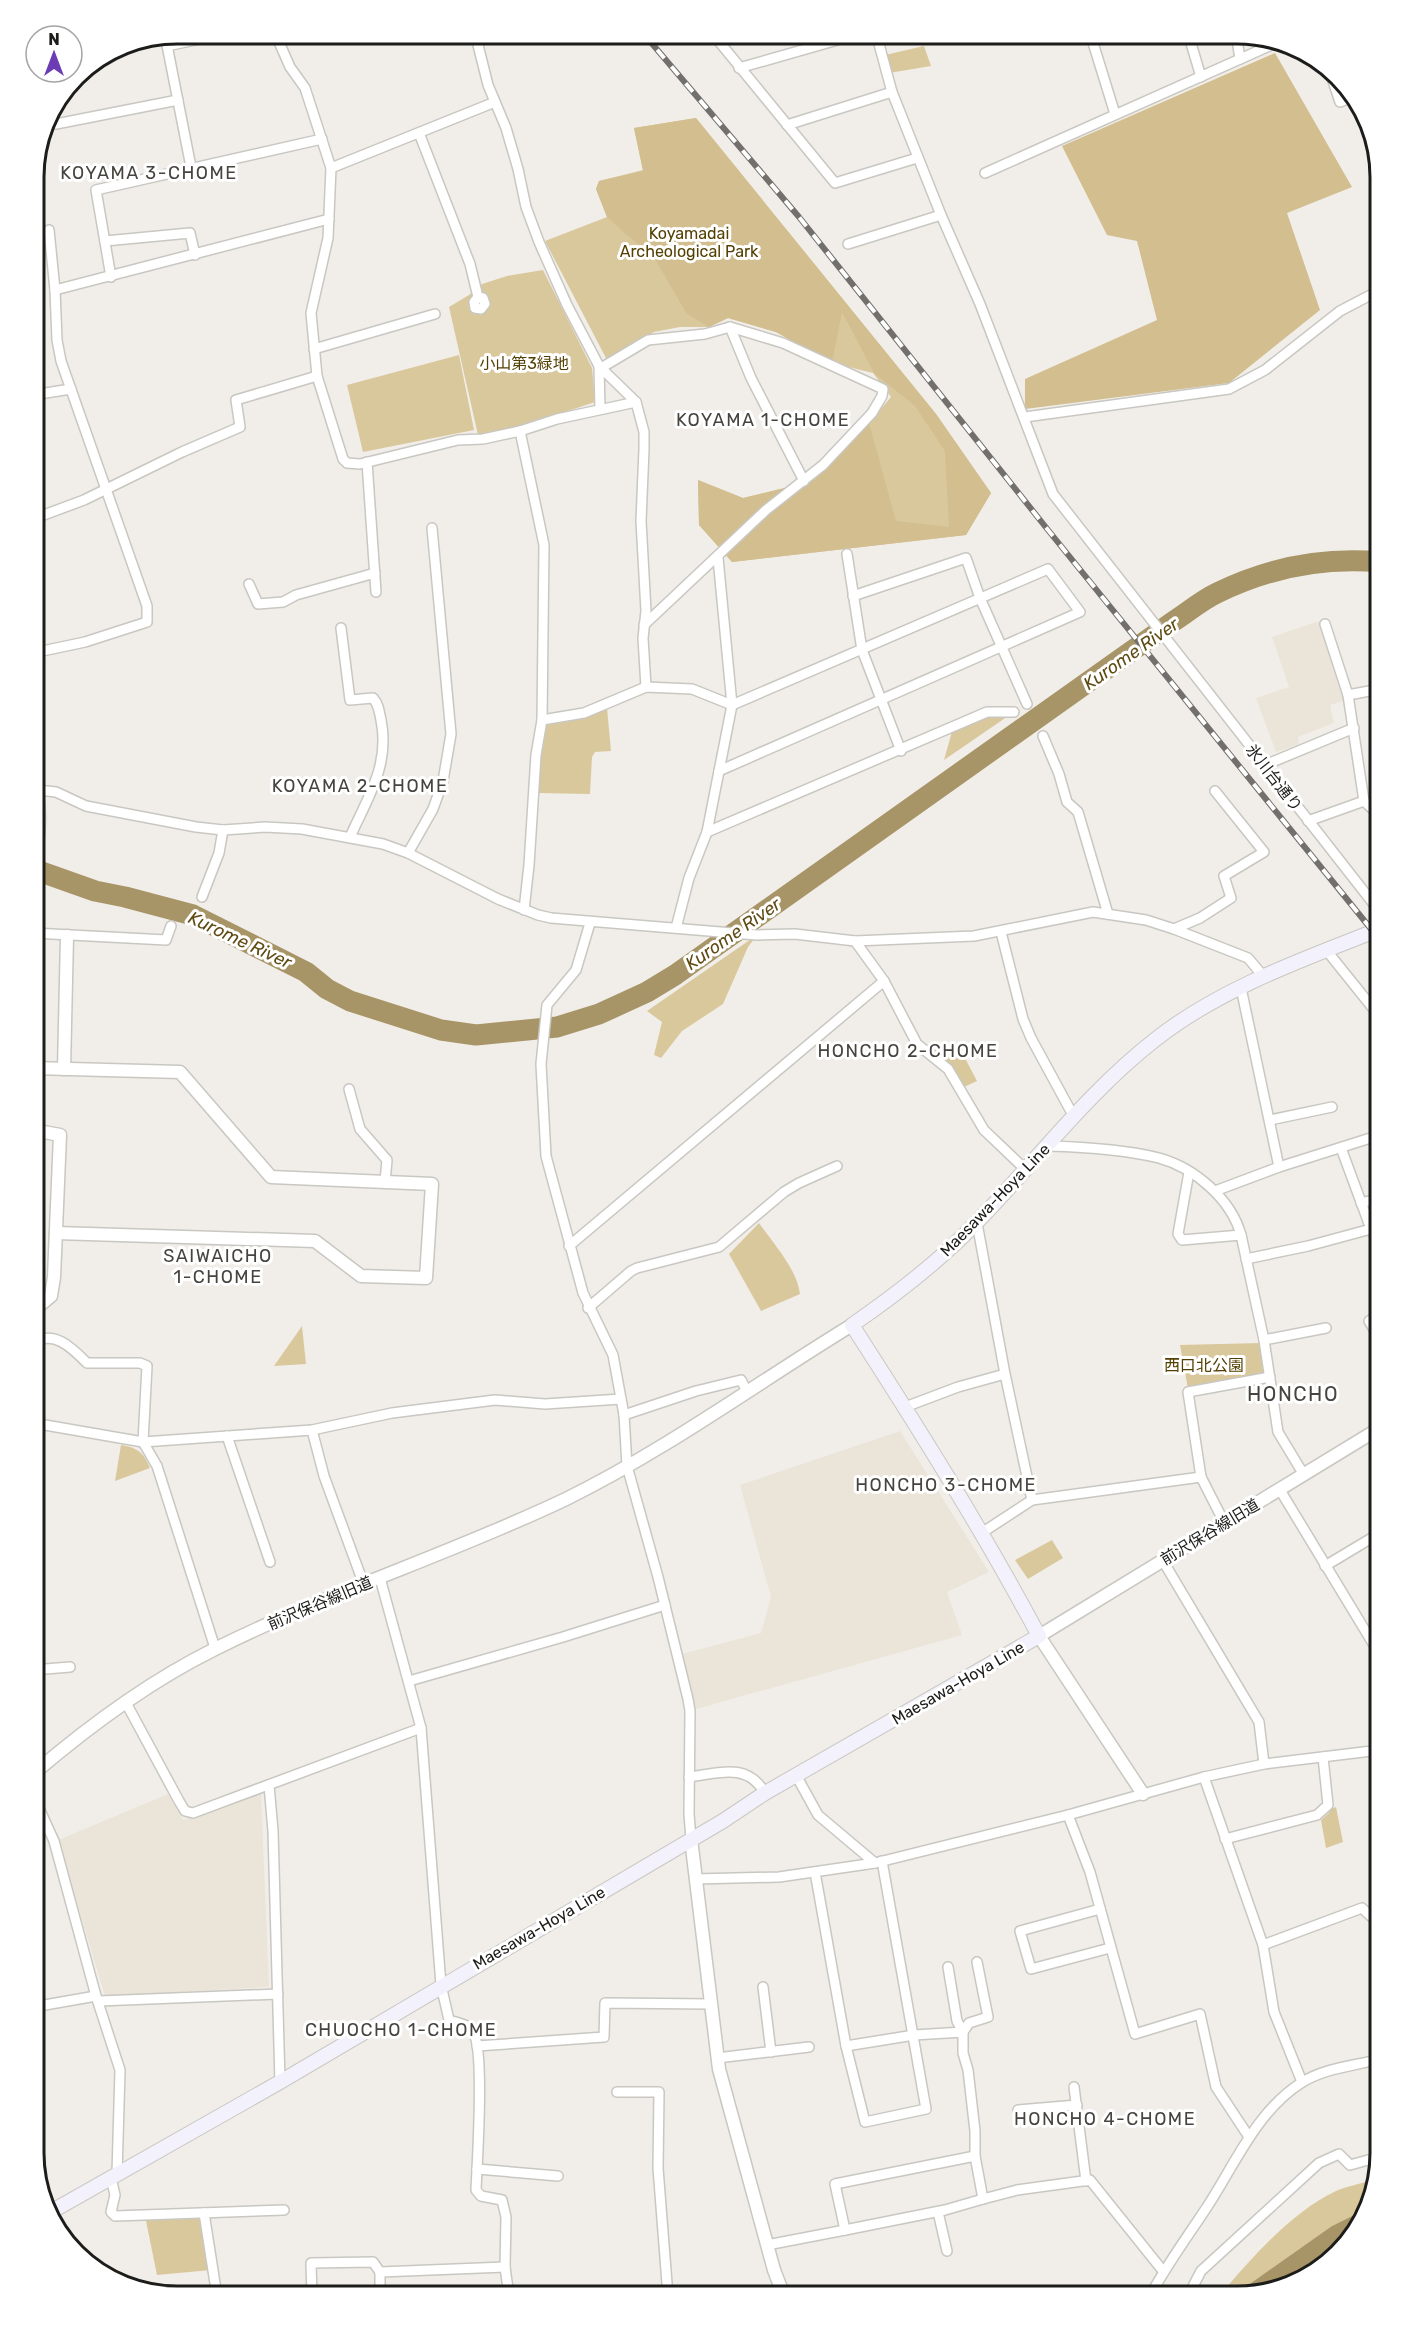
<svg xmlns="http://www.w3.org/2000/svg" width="1413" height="2329" font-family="Rubik,'Noto Sans JP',sans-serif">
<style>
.built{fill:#eae5d8}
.green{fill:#dac89d}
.forest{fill:#d2be8f}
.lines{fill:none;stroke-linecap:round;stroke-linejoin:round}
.river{stroke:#a89567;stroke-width:21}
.minor-casing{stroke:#c9c7c1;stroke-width:12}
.tertiary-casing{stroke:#c9c7c1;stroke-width:15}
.secondary-casing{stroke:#c9c7c1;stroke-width:16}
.minor{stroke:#fff;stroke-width:9}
.tertiary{stroke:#fff;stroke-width:12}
.secondary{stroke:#f3f1fb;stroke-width:14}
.rail-casing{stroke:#72706d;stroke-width:6}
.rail{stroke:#fff;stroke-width:4;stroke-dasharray:11;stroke-linecap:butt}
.labels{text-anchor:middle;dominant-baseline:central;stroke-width:6;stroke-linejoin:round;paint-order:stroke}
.park-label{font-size:16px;fill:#533f01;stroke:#fff}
.street-label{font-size:16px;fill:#1c1c1a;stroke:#fff}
.neighbourhood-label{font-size:18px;letter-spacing:1.5px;fill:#46443f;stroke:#fff}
.water-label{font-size:18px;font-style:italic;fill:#5f4a12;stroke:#fff}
.quarter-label{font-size:20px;letter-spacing:1.5px;fill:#46443f;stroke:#fff}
.rim{fill:none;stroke:#1c1c1a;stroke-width:3}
</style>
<rect width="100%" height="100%" fill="#f1eee9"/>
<g class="built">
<path d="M 1319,621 L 1346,700 L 1330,705 L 1334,723 L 1298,737 L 1299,744 L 1276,752 L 1256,698 L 1289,687 L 1272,637 Z"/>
<path d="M 900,1431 L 989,1572 L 947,1592 L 962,1635 L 696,1709 L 682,1654 L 761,1633 L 771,1597 L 740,1485 Z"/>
<path d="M 261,1792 L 269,1987 L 105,1996 L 58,1840 L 168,1794 L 183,1820 Z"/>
</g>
<g class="green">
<path d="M 924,46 L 931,66 L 889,73 L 885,55 Z"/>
<path d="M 696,118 L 936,414 L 991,493 L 966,535 L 732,562 L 699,525 L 698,480 L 743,498 L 809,482 L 869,423 L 891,397 L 873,373 L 832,363 L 776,332 L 728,318 L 709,327 L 680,327 L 654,332 L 607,360 L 545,241 L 607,217 L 596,189 L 599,181 L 643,170 L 634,128 Z"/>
<path d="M 543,270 L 592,368 L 595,402 L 520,427 L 478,435 L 449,307 L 469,295 L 482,284 L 507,276 Z"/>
<path d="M 459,355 L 474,430 L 363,452 L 347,385 Z"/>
<path d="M 607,708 L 611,751 L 595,752 L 592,757 L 590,794 L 537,793 L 538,762 L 545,726 Z"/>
<path d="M 987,712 L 1014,712 L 944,760 L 953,728 Z"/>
<path d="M 757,935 L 748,947 L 723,1004 L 682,1031 L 661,1058 L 654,1055 L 662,1022 L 647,1011 Z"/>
<path d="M 957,1043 L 977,1081 L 962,1088 L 929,1050 Z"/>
<path d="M 759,1223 C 773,1243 797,1269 800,1294 L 761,1311 L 729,1254 Z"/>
<path d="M 302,1326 L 306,1364 L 274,1366 Z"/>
<path d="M 1261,1343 L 1268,1377 L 1188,1389 L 1180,1345 Z"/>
<path d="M 121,1445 C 138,1448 143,1452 150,1468 L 115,1481 Z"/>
<path d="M 1052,1540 L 1063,1558 L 1028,1579 L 1015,1560 Z"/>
<path d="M 1336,1807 L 1343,1842 L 1326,1848 L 1321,1820 L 1329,1813 L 1330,1809 Z"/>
<path d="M 1372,2180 L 1358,2225 L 1336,2236 L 1272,2280 L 1260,2291 L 1237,2296 L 1219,2296 C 1251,2259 1291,2212 1336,2191 C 1347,2186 1360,2184 1372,2180 Z"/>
<path d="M 145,2216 L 202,2216 L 211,2270 L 157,2275 Z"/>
</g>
<g class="forest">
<path d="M 1275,53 L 1352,187 L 1287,213 L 1320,310 L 1229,383 L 1025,409 L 1025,379 L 1157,320 L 1137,241 L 1107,235 L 1062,146 Z"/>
<path d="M 696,118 L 936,414 L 991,493 L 966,535 L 732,562 L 699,525 L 698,480 L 743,498 L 809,482 L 869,423 L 896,521 L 949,527 L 945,451 L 915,406 L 874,373 L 842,312 L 832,363 L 776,332 L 728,318 L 709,327 L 687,314 L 652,254 L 630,238 L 607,217 L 596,189 L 599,181 L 643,171 L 634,128 Z"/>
</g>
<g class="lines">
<g class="river">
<path d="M 33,869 L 95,891 L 125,897 L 193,915 L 306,972 L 327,989 L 350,1001 L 441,1030 L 476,1035 L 557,1027 L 599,1014 L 647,992 L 675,975 L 1174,621 C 1188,612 1202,600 1217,593 C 1268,568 1324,557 1380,562"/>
<path d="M 1258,2291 L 1336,2236 L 1358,2225"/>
</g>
<g class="minor-casing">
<g id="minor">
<path d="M 275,33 L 290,67 L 305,88 L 331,168 L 328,238 L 311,313 L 317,376 L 343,459 L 347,463 L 360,464 L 458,440 L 483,439 L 520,431 L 557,419 L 636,402 L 644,432 L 644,449 L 641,521 L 646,611 L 643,638 L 646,687"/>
<path d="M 475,33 L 488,85 L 506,128 L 518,169 L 526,207 L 539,242 L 567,305 L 599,366 L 636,402"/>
<path d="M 712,33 L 835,183 L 917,158"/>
<path d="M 876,33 L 892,92 L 941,215 L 980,304 L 1053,494 L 1380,912"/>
<path d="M 1090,33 L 1115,114"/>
<path d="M 1188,33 L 1201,77"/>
<path d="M 1236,33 L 1240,59"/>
<path d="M 165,35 L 191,167"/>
<path d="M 167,46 L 228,33"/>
<path d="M 739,68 L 862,33"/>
<path d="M 1330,72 L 1340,102 L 1352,97"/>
<path d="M 51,110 L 56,124 L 178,100"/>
<path d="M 787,125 L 892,92"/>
<path d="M 419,133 L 470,264 L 478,297 L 474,302 L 475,308 L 481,309 L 485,304 L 483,298 L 478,297"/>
<path d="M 331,168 L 495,102"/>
<path d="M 985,173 L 1276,43"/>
<path d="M 105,241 L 190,233 L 195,255"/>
<path d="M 848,244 L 941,215"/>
<path d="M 111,277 L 96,190 L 322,139"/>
<path d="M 55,290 L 329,219"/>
<path d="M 730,327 L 751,378 L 804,481"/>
<path d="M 314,349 L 435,314"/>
<path d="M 599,366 L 600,409"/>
<path d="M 601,368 L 648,340 L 705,334 L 730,327 L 783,343 L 883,389 L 882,396 L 872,413 L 823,465 L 766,510 L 644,625"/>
<path d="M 33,395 L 71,389"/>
<path d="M 1025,417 L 1229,389 L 1265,370 L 1340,311 L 1380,290"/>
<path d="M 520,431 L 544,545 L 542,720 L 536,755 L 529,865 L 524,910"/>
<path d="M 367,462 L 376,592"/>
<path d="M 33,519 L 84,500 L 182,452 L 240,427 L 236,400 L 317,376"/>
<path d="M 847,554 L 862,650 L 901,751"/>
<path d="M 249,584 L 258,604 L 283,602 L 296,595 L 375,573"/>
<path d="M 853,596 L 966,558 L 980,598 L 1027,704"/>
<path d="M 1325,624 L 1348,695 L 1364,801 L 1380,816"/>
<path d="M 341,628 L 350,700 L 373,698 C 379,705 379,711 381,720 C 390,765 368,797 350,837"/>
<path d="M 33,653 L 85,642 L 147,622 L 147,606 L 61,361 L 57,340 L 55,290 L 49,230"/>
<path d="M 1348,695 L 1380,689"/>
<path d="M 542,720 L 584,713 L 646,687 L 692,689 L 732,705 L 1048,569 L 1080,612 L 719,771"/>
<path d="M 1043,736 L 1059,774 L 1067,802 L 1078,812 L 1108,914"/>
<path d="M 1265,765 L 1354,728"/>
<path d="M 38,790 L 56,792 L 86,806 L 196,827 L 223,830 L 265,827 L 302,829 L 383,844 L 408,853 L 498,899 L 538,915 L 551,918 L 757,935 L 795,934 L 855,941 L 974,936 L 1093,912 L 1146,920 L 1174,929 L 1248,958 L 1264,977"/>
<path d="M 1308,821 L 1364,801"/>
<path d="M 707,832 L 987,712 L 1014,712"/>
<path d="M 408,853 L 433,809 L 443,781 L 451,734 L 432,528"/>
<path d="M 33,873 C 41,841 45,806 33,773"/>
<path d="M 202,897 L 219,853 L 223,830"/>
<path d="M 590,923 L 576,970 L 547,1005 L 541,1064 L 546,1156 L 583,1293 L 613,1355 L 624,1415 L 627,1466 L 658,1577 L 688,1699 L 690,1711 L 689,1814 L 691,1839"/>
<path d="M 676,928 L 689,878 L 707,832 L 732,705 L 718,558"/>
<path d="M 1174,929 L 1200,918 L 1231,898 L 1224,876 L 1264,852 L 1215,791"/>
<path d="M 1001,932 L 1023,1019 L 1031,1038 L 1074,1117"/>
<path d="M 33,933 L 166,940 L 171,926"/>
<path d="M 855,941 L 884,981 L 917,1044 L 948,1069 L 984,1130 L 1026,1170"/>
<path d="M 1327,951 L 1380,1017"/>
<path d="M 1241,988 L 1279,1167"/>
<path d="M 349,1089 L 360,1129 L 387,1160 L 385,1182"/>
<path d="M 1270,1120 L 1332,1107"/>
<path d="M 1048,1146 C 1084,1147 1123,1149 1159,1158 C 1195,1168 1231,1199 1241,1235 L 1264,1340 L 1278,1432 L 1304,1475"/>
<path d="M 1341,1148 L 1371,1229 L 1380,1246"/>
<path d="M 1189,1172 L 1178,1234 L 1182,1240 L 1241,1235"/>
<path d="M 1215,1191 L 1279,1167 L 1380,1135"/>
<path d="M 1361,1203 L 1380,1198"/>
<path d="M 977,1223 L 1005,1374 L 1032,1500"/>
<path d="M 569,1246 L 884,981"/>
<path d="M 1246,1259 L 1308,1246 L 1371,1229"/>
<path d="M 588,1308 L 631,1271 L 637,1268 L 719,1247 L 784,1192 L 799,1183 L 837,1166"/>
<path d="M 1380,1339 L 1369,1321 L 1380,1314"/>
<path d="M 1264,1340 L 1326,1328"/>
<path d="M 33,1344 C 53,1328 73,1349 87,1363 L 140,1363 L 147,1366 L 143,1442 L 157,1466 L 215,1648"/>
<path d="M 905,1407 L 958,1387 L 1005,1374"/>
<path d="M 33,1409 C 35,1417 36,1422 45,1425 L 143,1442 L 312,1430 L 392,1413 L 495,1400 L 545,1404 L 621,1399"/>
<path d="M 624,1415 L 696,1391 L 741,1380 L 747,1391"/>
<path d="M 312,1430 L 324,1476 L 364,1585"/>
<path d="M 227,1436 L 270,1562"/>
<path d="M 1280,1490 L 1380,1655"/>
<path d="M 1225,1524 L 1201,1477 L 1188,1392 L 1270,1377"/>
<path d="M 980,1534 L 1032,1500 L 1201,1477"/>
<path d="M 1163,1561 L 1259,1722 L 1264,1764"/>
<path d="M 1325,1566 L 1380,1533"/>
<path d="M 380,1578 L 421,1728 L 441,1985 L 449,2020 C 458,2023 468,2024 473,2032 C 485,2049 477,2164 476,2190 L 481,2196 L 502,2200 L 506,2217 L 505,2267 L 509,2296"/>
<path d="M 33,1670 L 70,1667"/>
<path d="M 409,1681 L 563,1637 L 665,1605"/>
<path d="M 125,1701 L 179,1801 L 185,1811 L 193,1813 L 421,1728"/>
<path d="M 689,1777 C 719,1773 747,1762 765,1793"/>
<path d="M 797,1777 L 818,1815 L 875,1863"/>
<path d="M 1204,1777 L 1263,1945 L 1274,2012 L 1302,2082"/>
<path d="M 269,1785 L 273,1831 L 280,2082"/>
<path d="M 33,1795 L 54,1841 L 96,1996 L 120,2070 L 117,2174"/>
<path d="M 1068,1815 L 1090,1872 L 1135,2034 L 1200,2014 L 1216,2087 L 1249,2137"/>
<path d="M 1225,1839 L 1317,1815 L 1328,1805 L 1323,1757"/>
<path d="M 815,1872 L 846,2046 L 865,2122 L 926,2109 L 882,1861"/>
<path d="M 695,1879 L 779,1877 L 875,1863 L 1068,1815 L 1204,1777 L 1264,1764 L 1380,1750"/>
<path d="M 1100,1909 L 1020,1931 L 1031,1969 L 1110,1948"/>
<path d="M 1263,1945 L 1362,1908 L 1380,1925"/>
<path d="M 948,1967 L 957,2021 L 963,2032 L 969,2023 L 988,2017 L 977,1962"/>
<path d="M 763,1987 L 771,2052"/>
<path d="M 99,2001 L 278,1994"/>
<path d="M 39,2006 L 96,1996"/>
<path d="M 477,2046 L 604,2037 L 605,2003 L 711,2004"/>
<path d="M 717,2058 L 809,2047"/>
<path d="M 1074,2087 L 1086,2181"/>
<path d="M 617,2092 L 659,2092 L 658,2168 L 668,2296"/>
<path d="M 1018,2110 L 1077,2105"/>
<path d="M 477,2169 L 558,2176"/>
<path d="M 111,2178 L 115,2195 L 111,2212 L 115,2216 L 284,2210"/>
<path d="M 983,2199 L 1017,2190 L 1090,2180 L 1163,2271"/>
<path d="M 938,2212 L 947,2251"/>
<path d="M 204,2213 L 217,2296"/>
<path d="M 845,2230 L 945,2210 L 983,2199 L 975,2156 L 975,2131 L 968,2070 L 963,2053 L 963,2032 L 914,2035 L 846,2046"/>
<path d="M 767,2245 L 845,2230 L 835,2184 L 975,2156"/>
<path d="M 380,2272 L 505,2267"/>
<path d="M 312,2296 L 311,2263 L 373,2262 L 380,2272 L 380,2296"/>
<path d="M 1150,2296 C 1167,2264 1188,2236 1207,2207 C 1235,2164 1257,2111 1301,2083 C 1324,2068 1354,2066 1380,2059"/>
<path d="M 1188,2296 L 1201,2271 L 1319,2163 L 1339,2154 L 1350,2165 L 1379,2157"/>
</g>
</g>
<g class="tertiary-casing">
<g id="tertiary">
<path d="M 33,1068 L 180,1072 L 271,1177 L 432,1184 L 426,1278 L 361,1276 L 315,1241 L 56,1233"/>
<path d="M 64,1069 L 67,936"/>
<path d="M 33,1311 L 51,1296 L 54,1277 L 60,1135 L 33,1130"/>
<path d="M 33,1774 C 89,1726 148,1682 215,1649 C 329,1592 451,1554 566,1499 C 666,1450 757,1383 852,1325"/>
<path d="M 1143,1794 L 1039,1636 L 1380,1428"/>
<path d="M 691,1839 L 719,2069 L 774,2270 L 784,2296"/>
</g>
</g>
<g class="secondary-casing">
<path id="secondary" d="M 47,2214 L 280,2082 L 723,1821 L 765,1793 L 1039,1636 C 982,1529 917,1426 852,1325 C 897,1294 940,1261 978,1221 C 1037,1160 1089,1091 1156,1039 C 1221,988 1304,959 1380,929"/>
</g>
<use href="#minor" class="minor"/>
<use href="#tertiary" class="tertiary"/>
<use href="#secondary" class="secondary"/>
<g class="rail-casing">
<path id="rail" d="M 643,33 L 799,217 L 1048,530 L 1380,940"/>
</g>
<use href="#rail" class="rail"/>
</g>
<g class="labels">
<g class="park-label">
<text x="689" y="233">Koyamadai<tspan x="689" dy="18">Archeological Park</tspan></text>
<text x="524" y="363">小山第3緑地</text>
<text x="1204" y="1365">西口北公園</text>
</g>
<g class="street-label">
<text transform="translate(1274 778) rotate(52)">氷川台通り</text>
<text transform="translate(995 1200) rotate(-46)">Maesawa-Hoya Line</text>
<text transform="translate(1210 1532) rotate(-31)">前沢保谷線旧道</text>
<text transform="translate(320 1603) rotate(-23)">前沢保谷線旧道</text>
<text transform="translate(958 1683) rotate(-30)">Maesawa-Hoya Line</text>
<text transform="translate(539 1928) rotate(-30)">Maesawa-Hoya Line</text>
</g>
<g class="neighbourhood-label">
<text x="149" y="173">KOYAMA 3-CHOME</text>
<text x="763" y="420">KOYAMA 1-CHOME</text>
<text x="360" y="786">KOYAMA 2-CHOME</text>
<text x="908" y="1051">HONCHO 2-CHOME</text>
<text x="218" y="1256">SAIWAICHO<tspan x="218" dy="21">1-CHOME</tspan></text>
<text x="946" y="1485">HONCHO 3-CHOME</text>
<text x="401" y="2030">CHUOCHO 1-CHOME</text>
<text x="1105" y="2119">HONCHO 4-CHOME</text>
</g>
<g class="water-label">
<text transform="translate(1131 654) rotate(-35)">Kurome River</text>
<text transform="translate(733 934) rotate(-35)">Kurome River</text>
<text transform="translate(240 940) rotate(25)">Kurome River</text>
</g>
<g class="quarter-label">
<text x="1293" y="1394">HONCHO</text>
</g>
</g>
<path d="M0 0H1413V2329H0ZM177 44H1237A133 133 0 0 1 1370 177V2153A133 133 0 0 1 1237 2286H177A133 133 0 0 1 44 2153V177A133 133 0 0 1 177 44Z" fill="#fff" fill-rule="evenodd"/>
<path class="rim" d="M177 44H1237A133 133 0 0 1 1370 177V2153A133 133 0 0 1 1237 2286H177A133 133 0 0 1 44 2153V177A133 133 0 0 1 177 44Z"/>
<g transform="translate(54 54)"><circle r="28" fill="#ffffff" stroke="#a4a4a3" stroke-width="1.5"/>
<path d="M0-4.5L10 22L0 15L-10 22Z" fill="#6b3cb3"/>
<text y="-9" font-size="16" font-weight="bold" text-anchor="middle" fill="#1c1c1a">N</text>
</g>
</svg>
